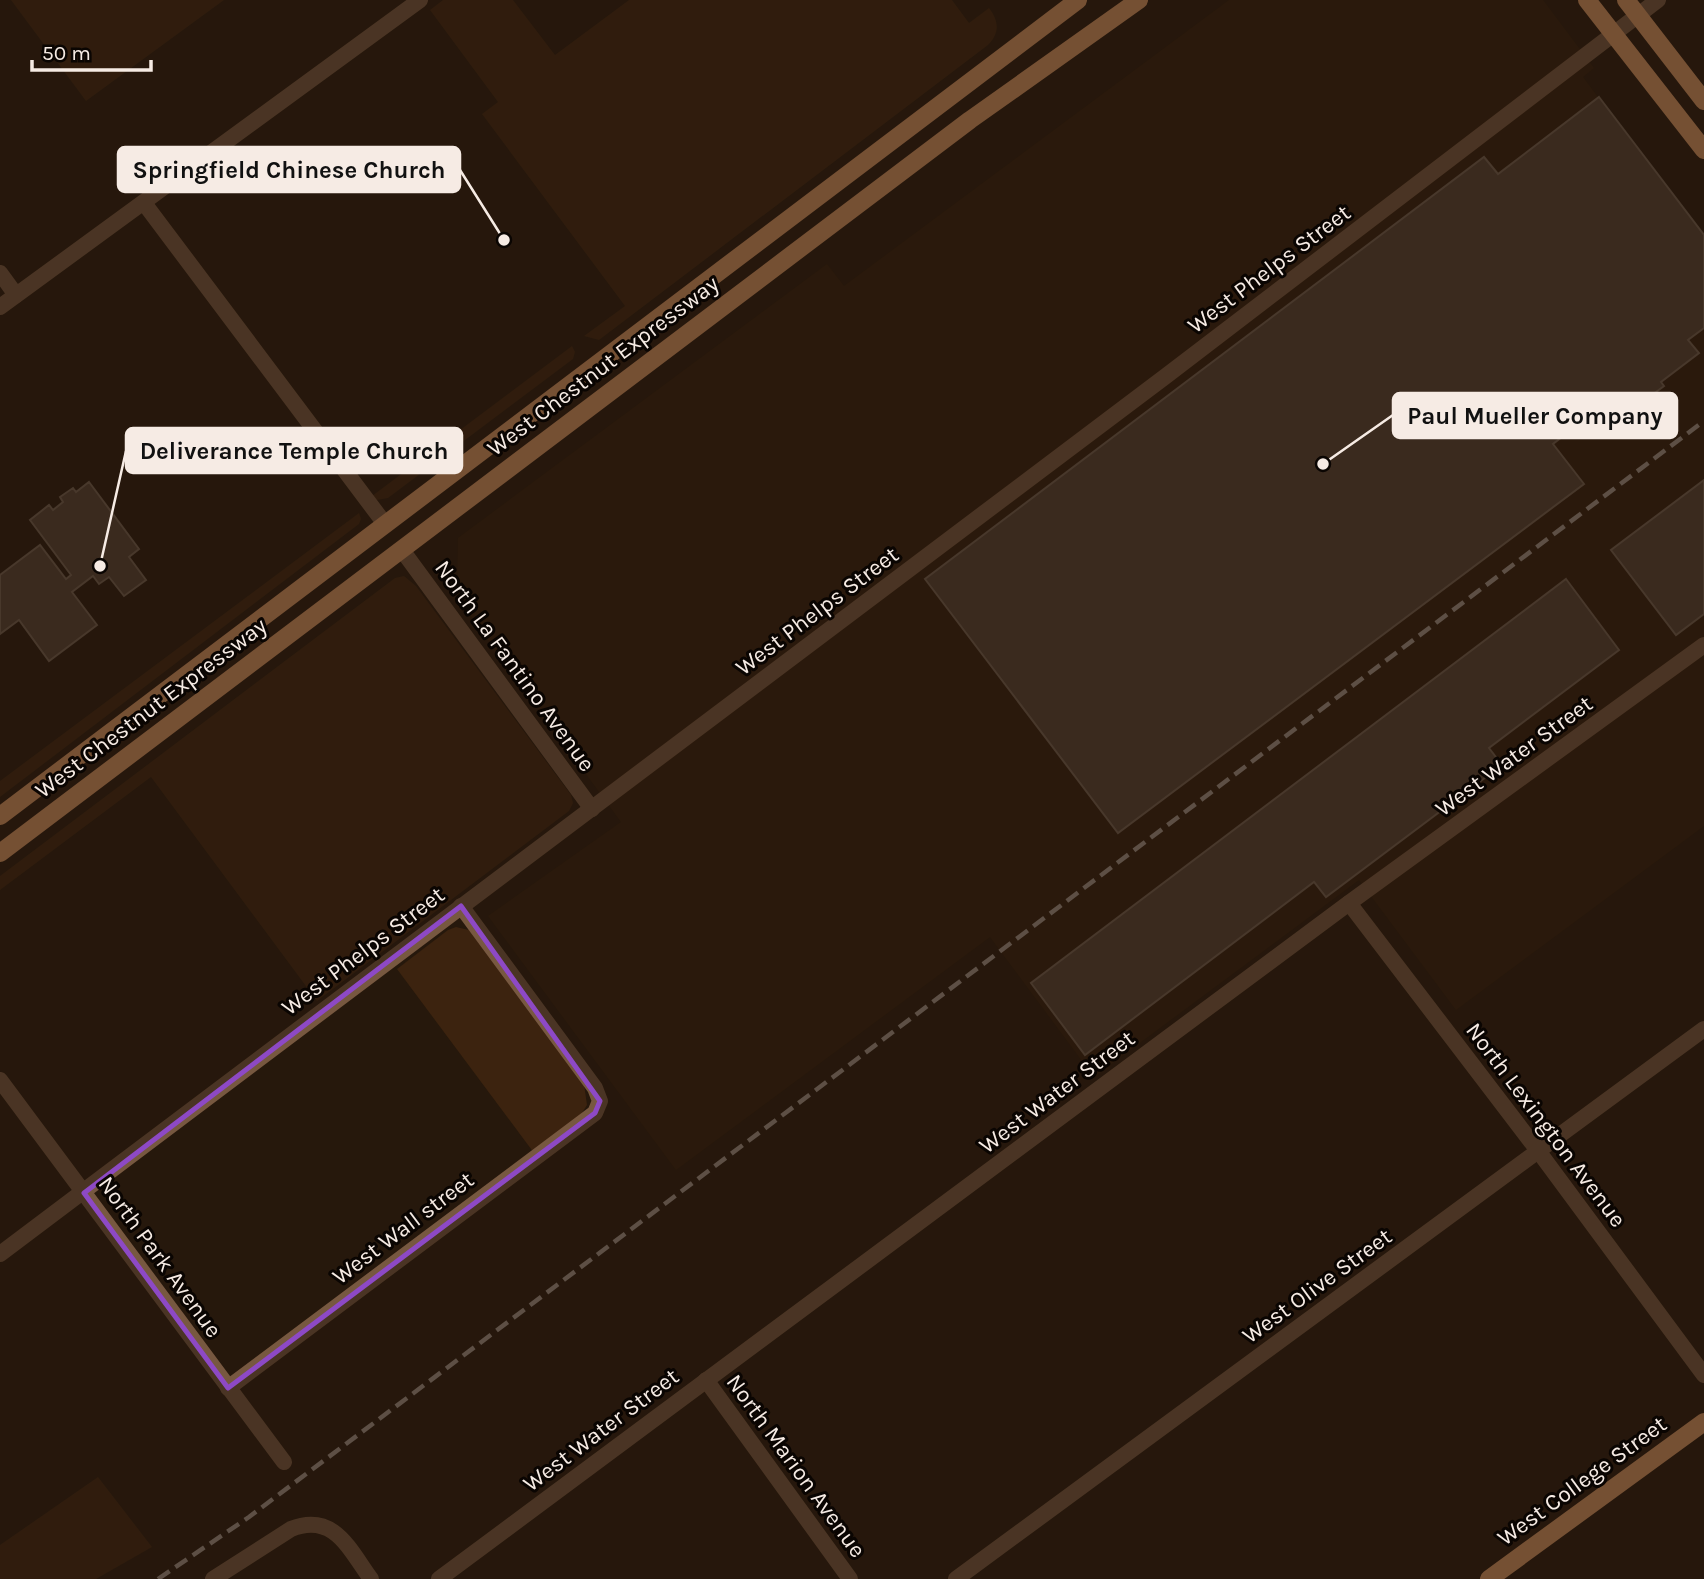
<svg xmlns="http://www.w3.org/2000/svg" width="1704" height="1579" font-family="Karla,sans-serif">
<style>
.built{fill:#301c0c}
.green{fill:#3c230f}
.building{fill:#524134;stroke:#715f51;stroke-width:2}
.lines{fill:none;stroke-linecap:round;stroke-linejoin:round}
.minor{stroke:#775840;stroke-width:16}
.major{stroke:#d59462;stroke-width:18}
.rail{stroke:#9f9289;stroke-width:4.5;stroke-dasharray:14 7;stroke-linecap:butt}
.marked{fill:none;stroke:#8d49c5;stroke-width:5;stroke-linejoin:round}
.labels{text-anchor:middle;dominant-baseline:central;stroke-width:6;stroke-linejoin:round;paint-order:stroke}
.street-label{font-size:23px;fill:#f6ebe4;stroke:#0a0502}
.leader{fill:none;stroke:#f6ebe4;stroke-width:2.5}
.callout-dot{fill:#f6ebe4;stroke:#0a0502;stroke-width:2.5}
.callout{fill:#f6ebe4;stroke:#f6ebe4;stroke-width:2.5}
.callout-label{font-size:24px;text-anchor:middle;font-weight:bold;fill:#111}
</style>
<rect width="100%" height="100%" fill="#26180c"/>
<path class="built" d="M 1229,0 L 1543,0 L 1594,68 L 1583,77 L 1704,240 L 1704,826 L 1456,1010 L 1359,880 L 1094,1077 L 990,937 L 676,1170 L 488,916 L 621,822 L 457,597 L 458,538 L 827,264 L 844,286 Z"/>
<g class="green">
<path d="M 11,0 L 224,0 L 86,101 Z"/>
<path d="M 443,0 L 513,0 L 555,55 L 629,0 L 952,0 L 969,23 L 989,8 C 999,21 1000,33 988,45 L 599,340 L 584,336 L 625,306 L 482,114 L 498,102 L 430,10 Z"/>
<path d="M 572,346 L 575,352 L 573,359 L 388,498 L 377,500 L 372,496 Z"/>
<path d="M 359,513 L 361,519 L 359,524 L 0,797 L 0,781 Z"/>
<path d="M 404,576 L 416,586 L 571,795 L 573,803 L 569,811 L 317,1001 L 151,777 L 0,890 L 0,876 L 395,578 Z"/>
<path d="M 456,927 L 469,930 L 584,1084 L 587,1105 L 580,1116 L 534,1153 L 397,969 L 448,930 Z"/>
<path d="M 98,1477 L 152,1547 L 96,1579 L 0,1579 L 0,1545 Z"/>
</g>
<g class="building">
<path d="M 1599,97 L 1704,235 L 1704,328 L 1688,340 L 1699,353 L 1661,382 L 1664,386 L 1621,418 L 1608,401 L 1553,444 L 1584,484 L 1118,833 L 925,579 L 1484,157 L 1498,174 Z"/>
<path d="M 1704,480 L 1704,614 L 1676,635 L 1611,550 Z"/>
<path d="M 89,482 L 139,549 L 129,557 L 146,580 L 124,596 L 109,577 L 99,584 L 93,576 L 72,592 L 97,625 L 49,661 L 19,620 L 0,634 L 0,575 L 40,545 L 66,579 L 71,575 L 30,520 L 49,505 L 53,510 L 63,502 L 60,497 L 73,488 L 76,492 Z"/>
<path d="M 1566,579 L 1619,650 L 1489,748 L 1502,765 L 1326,897 L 1314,882 L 1085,1055 L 1031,983 Z"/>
</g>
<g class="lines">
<g class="minor">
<path d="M 144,203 L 385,524"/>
<path d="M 0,273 L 16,295"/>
<path d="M 0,307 L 420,0"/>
<path d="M 402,550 L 592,809"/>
<path d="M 1349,903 L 1539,1152 L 1704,1375"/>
<path d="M 0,1080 L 284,1462"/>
<path d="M 0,1254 L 1166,376 L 1658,0"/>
<path d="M 706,1380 L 850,1579"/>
<path d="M 228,1388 L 595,1113 L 600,1101 L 595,1088 L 461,906"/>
<path d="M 213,1579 L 291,1529 C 334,1512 349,1549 371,1579"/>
<path d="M 439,1579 L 1349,903 L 1704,645"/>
<path d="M 956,1579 L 1704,1029"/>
</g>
<g class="major">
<path d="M 1587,0 L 1704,150"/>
<path d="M 1626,0 L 1704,101"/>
<path d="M 0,816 L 1078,0"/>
<path d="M 0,853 L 970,120 L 1139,0"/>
<path d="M 1489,1579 L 1704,1422"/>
</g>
<path class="rail" d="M 158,1579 L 249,1517 L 1704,421"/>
</g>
<path d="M0 0H1704V1579H0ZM 461,906 L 600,1101 L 595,1113 L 228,1388 L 84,1193 Z" fill="#26180c" fill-opacity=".55" fill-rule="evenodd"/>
<path class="marked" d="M 461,906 L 600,1101 L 595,1113 L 228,1388 L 84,1193 Z"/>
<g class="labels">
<g class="street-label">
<text transform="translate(1269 269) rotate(-37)">West Phelps Street</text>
<text transform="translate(603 366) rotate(-37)">West Chestnut Expressway</text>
<text transform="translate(817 611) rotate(-37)">West Phelps Street</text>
<text transform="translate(515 666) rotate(54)">North La Fantino Avenue</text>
<text transform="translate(151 708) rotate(-37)">West Chestnut Expressway</text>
<text transform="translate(1514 756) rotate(-36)">West Water Street</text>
<text transform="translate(363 951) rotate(-37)">West Phelps Street</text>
<text transform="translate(1057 1092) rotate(-37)">West Water Street</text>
<text transform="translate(1546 1125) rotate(53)">North Lexington Avenue</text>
<text transform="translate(403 1228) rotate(-37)">West Wall street</text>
<text transform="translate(160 1257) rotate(54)">North Park Avenue</text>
<text transform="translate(1317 1286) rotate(-36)">West Olive Street</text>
<text transform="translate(601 1430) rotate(-37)">West Water Street</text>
<text transform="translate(796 1466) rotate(54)">North Marion Avenue</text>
<text transform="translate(1582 1481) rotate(-36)">West College Street</text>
</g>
</g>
<path class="leader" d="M504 240L460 170M1323 464L1393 415M100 566L126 451"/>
<g class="callout-dot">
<circle cx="504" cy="240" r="7"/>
<circle cx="1323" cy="464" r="7"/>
<circle cx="100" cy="566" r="7"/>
</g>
<g class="callout">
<rect x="118" y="147" width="342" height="45" rx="7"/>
<rect x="1393" y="393" width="284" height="45" rx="7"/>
<rect x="126" y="428" width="336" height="45" rx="7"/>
</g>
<g class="callout-label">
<text x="289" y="178">Springfield Chinese Church</text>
<text x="1535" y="424">Paul Mueller Company</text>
<text x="294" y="459">Deliverance Temple Church</text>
</g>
<path d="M32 60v10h119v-10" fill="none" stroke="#f6ebe4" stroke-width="3.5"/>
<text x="42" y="60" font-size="21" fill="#f6ebe4" stroke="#0a0502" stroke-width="5" paint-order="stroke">50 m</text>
</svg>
